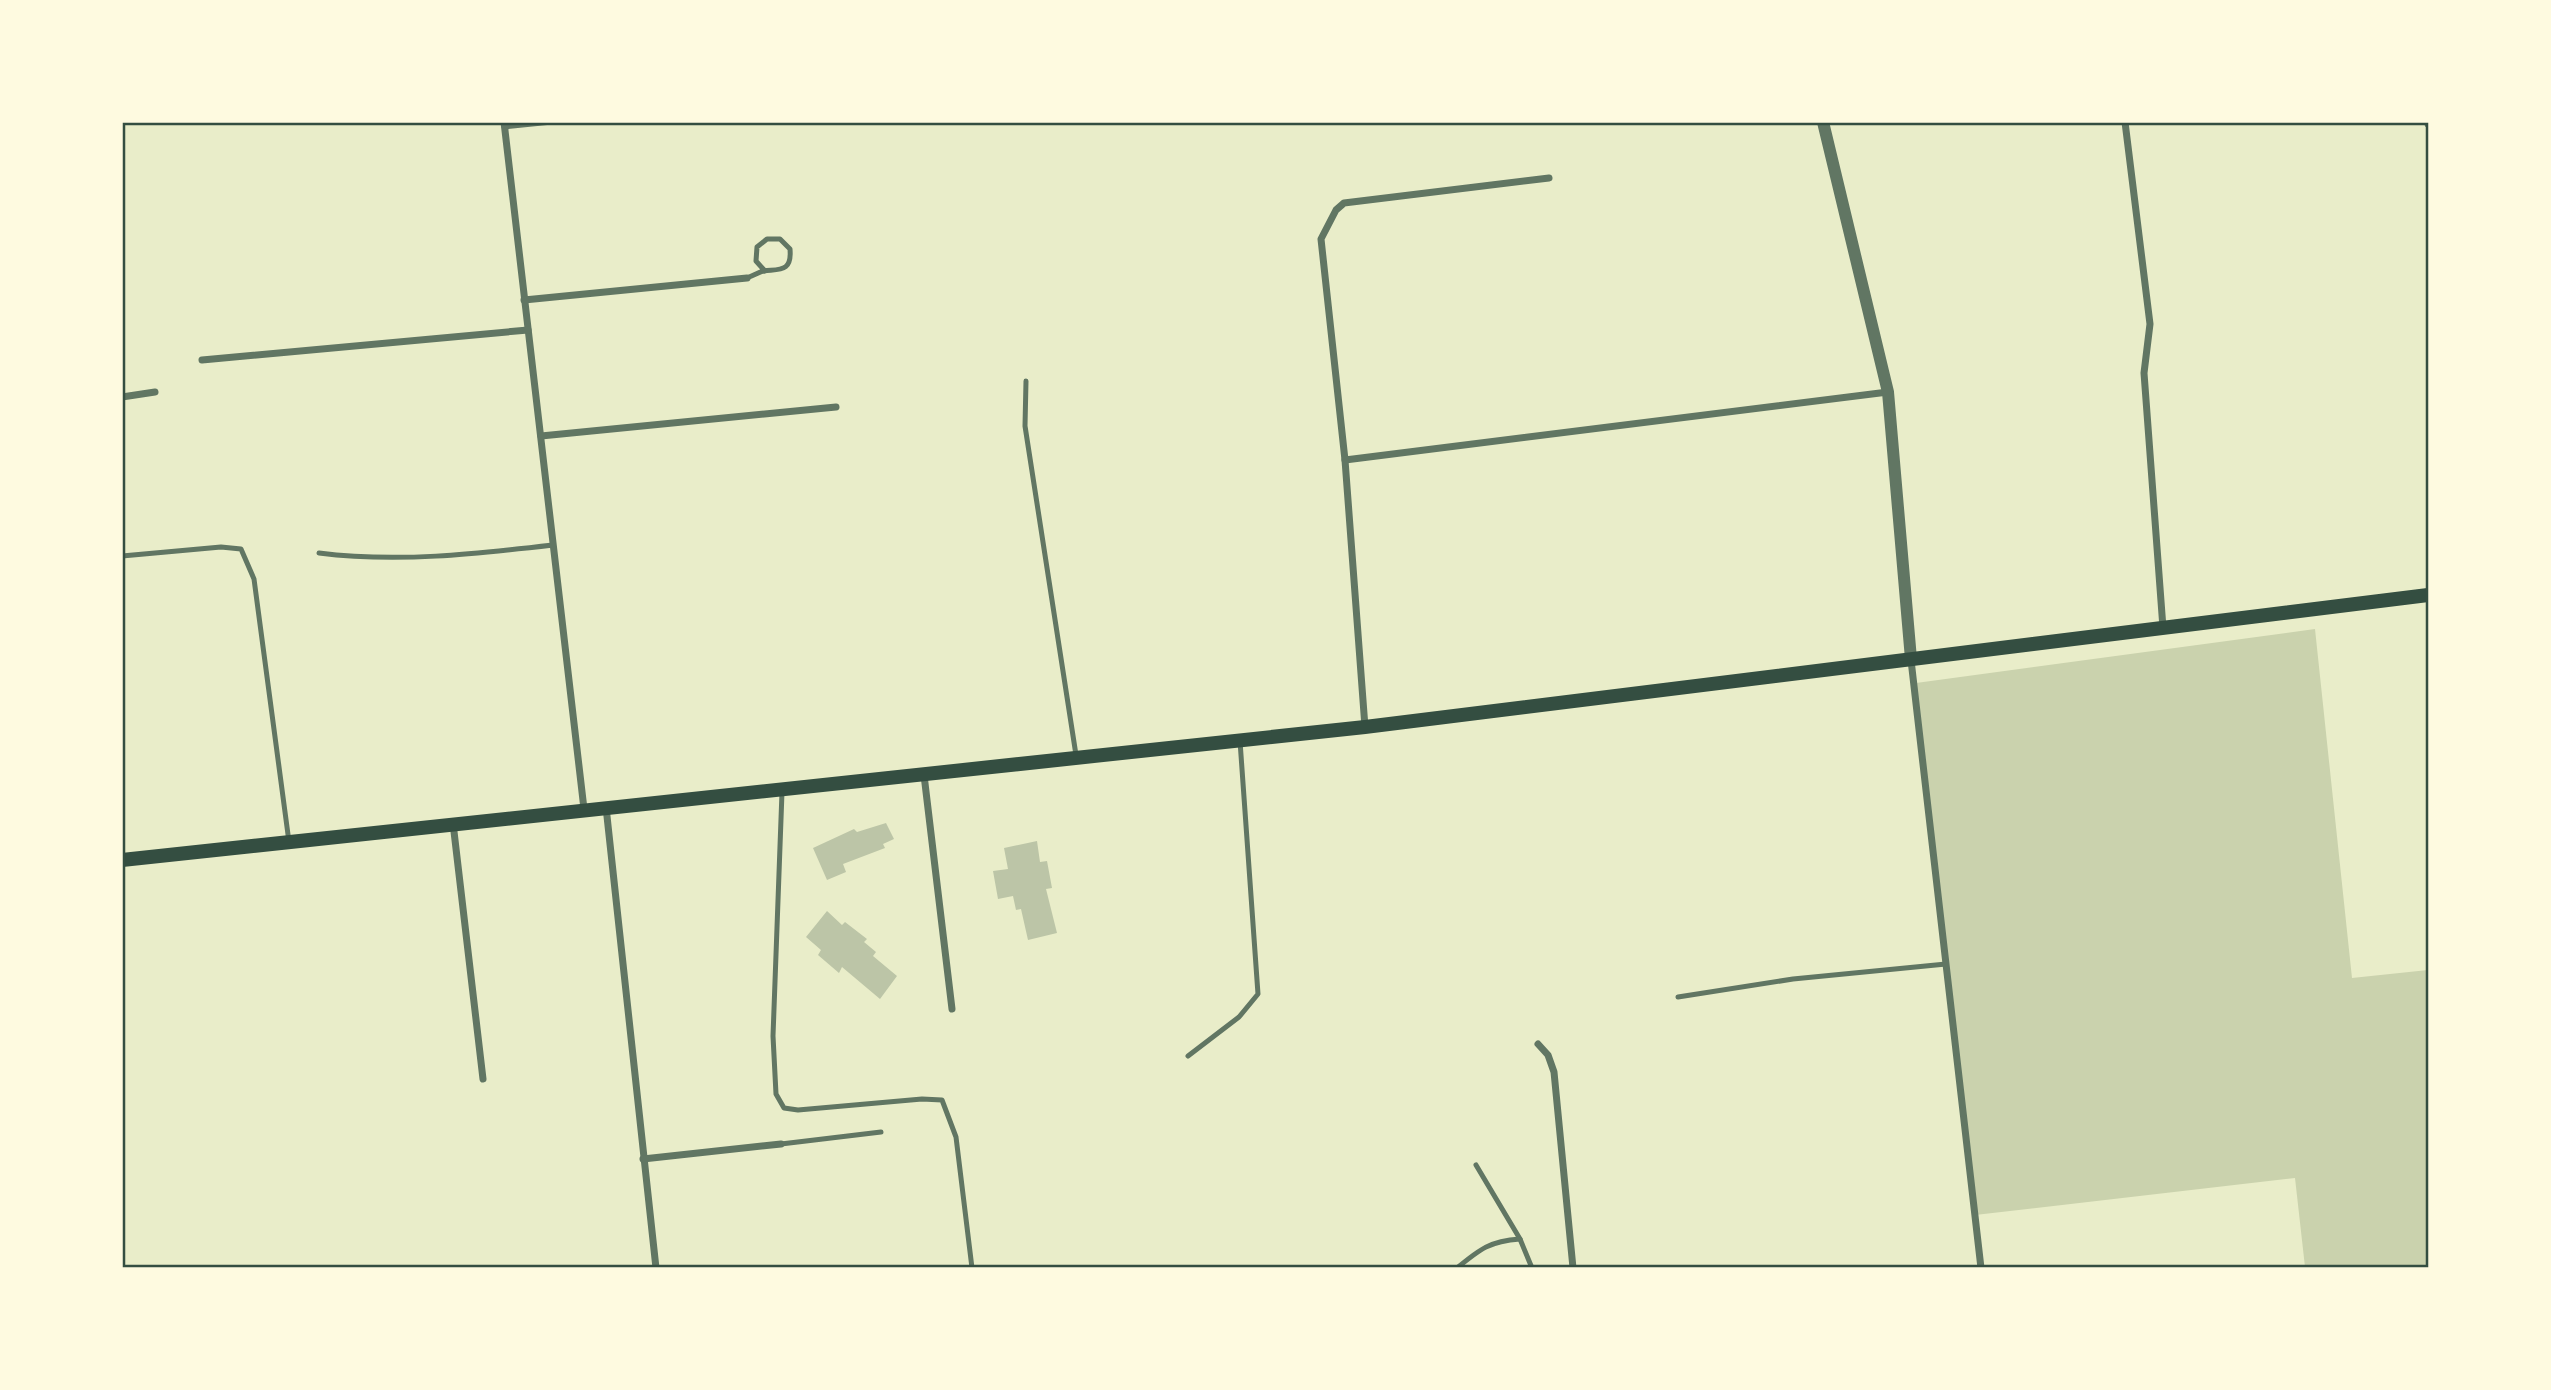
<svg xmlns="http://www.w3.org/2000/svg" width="2551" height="1390" font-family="Barlow,sans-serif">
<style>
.green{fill:#cad2ad}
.building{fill:#bcc5a7}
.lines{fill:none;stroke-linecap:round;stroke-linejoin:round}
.service{stroke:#617663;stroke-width:5}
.minor{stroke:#617663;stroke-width:7}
.tertiary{stroke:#617663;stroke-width:12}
.secondary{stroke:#344e41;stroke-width:14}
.neatline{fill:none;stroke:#344e41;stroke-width:2.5}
</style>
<rect width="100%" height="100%" fill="#e9edc9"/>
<path class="green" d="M 2315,629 L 2352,978 L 2428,970 L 2428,1267 L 2305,1267 L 2295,1178 L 1975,1215 L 1916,683 Z"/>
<g class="building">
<path d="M 886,823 L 894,839 L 883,844 L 885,848 L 843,864 L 846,872 L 827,880 L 813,848 L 854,829 L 857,832 Z"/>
<path d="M 1037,841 L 1040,862 L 1047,861 L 1052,888 L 1046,889 L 1057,933 L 1028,940 L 1021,909 L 1016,910 L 1013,896 L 998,899 L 993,871 L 1008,869 L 1004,848 Z"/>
<path d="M 827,911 L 842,925 L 845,922 L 867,939 L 864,942 L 876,952 L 873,956 L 897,976 L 880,999 L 842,967 L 839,973 L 818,955 L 821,950 L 806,937 Z"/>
</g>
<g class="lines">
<g class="service">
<path d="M 504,127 L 552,122"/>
<path d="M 747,278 C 752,276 759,272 764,271 C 780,269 792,272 790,249 L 780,239 L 767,239 L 757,247 L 756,261 L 765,271"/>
<path d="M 1026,381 L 1025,426 L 1076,755"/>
<path d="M 319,553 C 397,563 475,554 553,545"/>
<path d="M 122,556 L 221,547 L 241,549 L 254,579 L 289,842"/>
<path d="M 782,792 L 773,1036 L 776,1094 L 784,1108 L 798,1110 L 922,1099 L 942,1100 L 956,1137 L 972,1268"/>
<path d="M 1678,997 L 1793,979 L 1946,964"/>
<path d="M 1188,1056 L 1239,1017 L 1258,994 L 1240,741"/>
<path d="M 781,1144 L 881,1132"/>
<path d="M 1476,1165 L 1520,1239"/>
<path d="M 1457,1268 C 1480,1249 1490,1241 1520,1239 L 1532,1268"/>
</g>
<g class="minor">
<path d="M 504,122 L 584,809"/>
<path d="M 2125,122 L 2150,324 L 2144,373 L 2163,628"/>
<path d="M 2428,122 L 2428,124"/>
<path d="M 524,300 L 747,278"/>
<path d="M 202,360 L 528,330"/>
<path d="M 122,397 L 155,392"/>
<path d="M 541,436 L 836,407"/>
<path d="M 1345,460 L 1888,392"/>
<path d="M 1911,660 L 1981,1268"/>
<path d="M 1365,727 L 1345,460 L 1321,239 L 1336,210 L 1344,203 L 1549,178"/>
<path d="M 924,775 L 952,1009"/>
<path d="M 606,807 L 656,1268"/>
<path d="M 453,823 L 483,1079"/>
<path d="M 1538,1044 L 1548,1055 L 1554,1072 L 1573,1268"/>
<path d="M 643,1159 L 781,1144"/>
</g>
<path class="tertiary" d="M 1823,122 L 1888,392 L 1911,659"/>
<path class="secondary" d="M 122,860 L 1365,727 L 2428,595"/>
</g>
<rect width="2551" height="1390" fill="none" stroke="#fefae0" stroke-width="248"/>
<rect x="124" y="124" width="2303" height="1142" class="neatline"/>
</svg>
